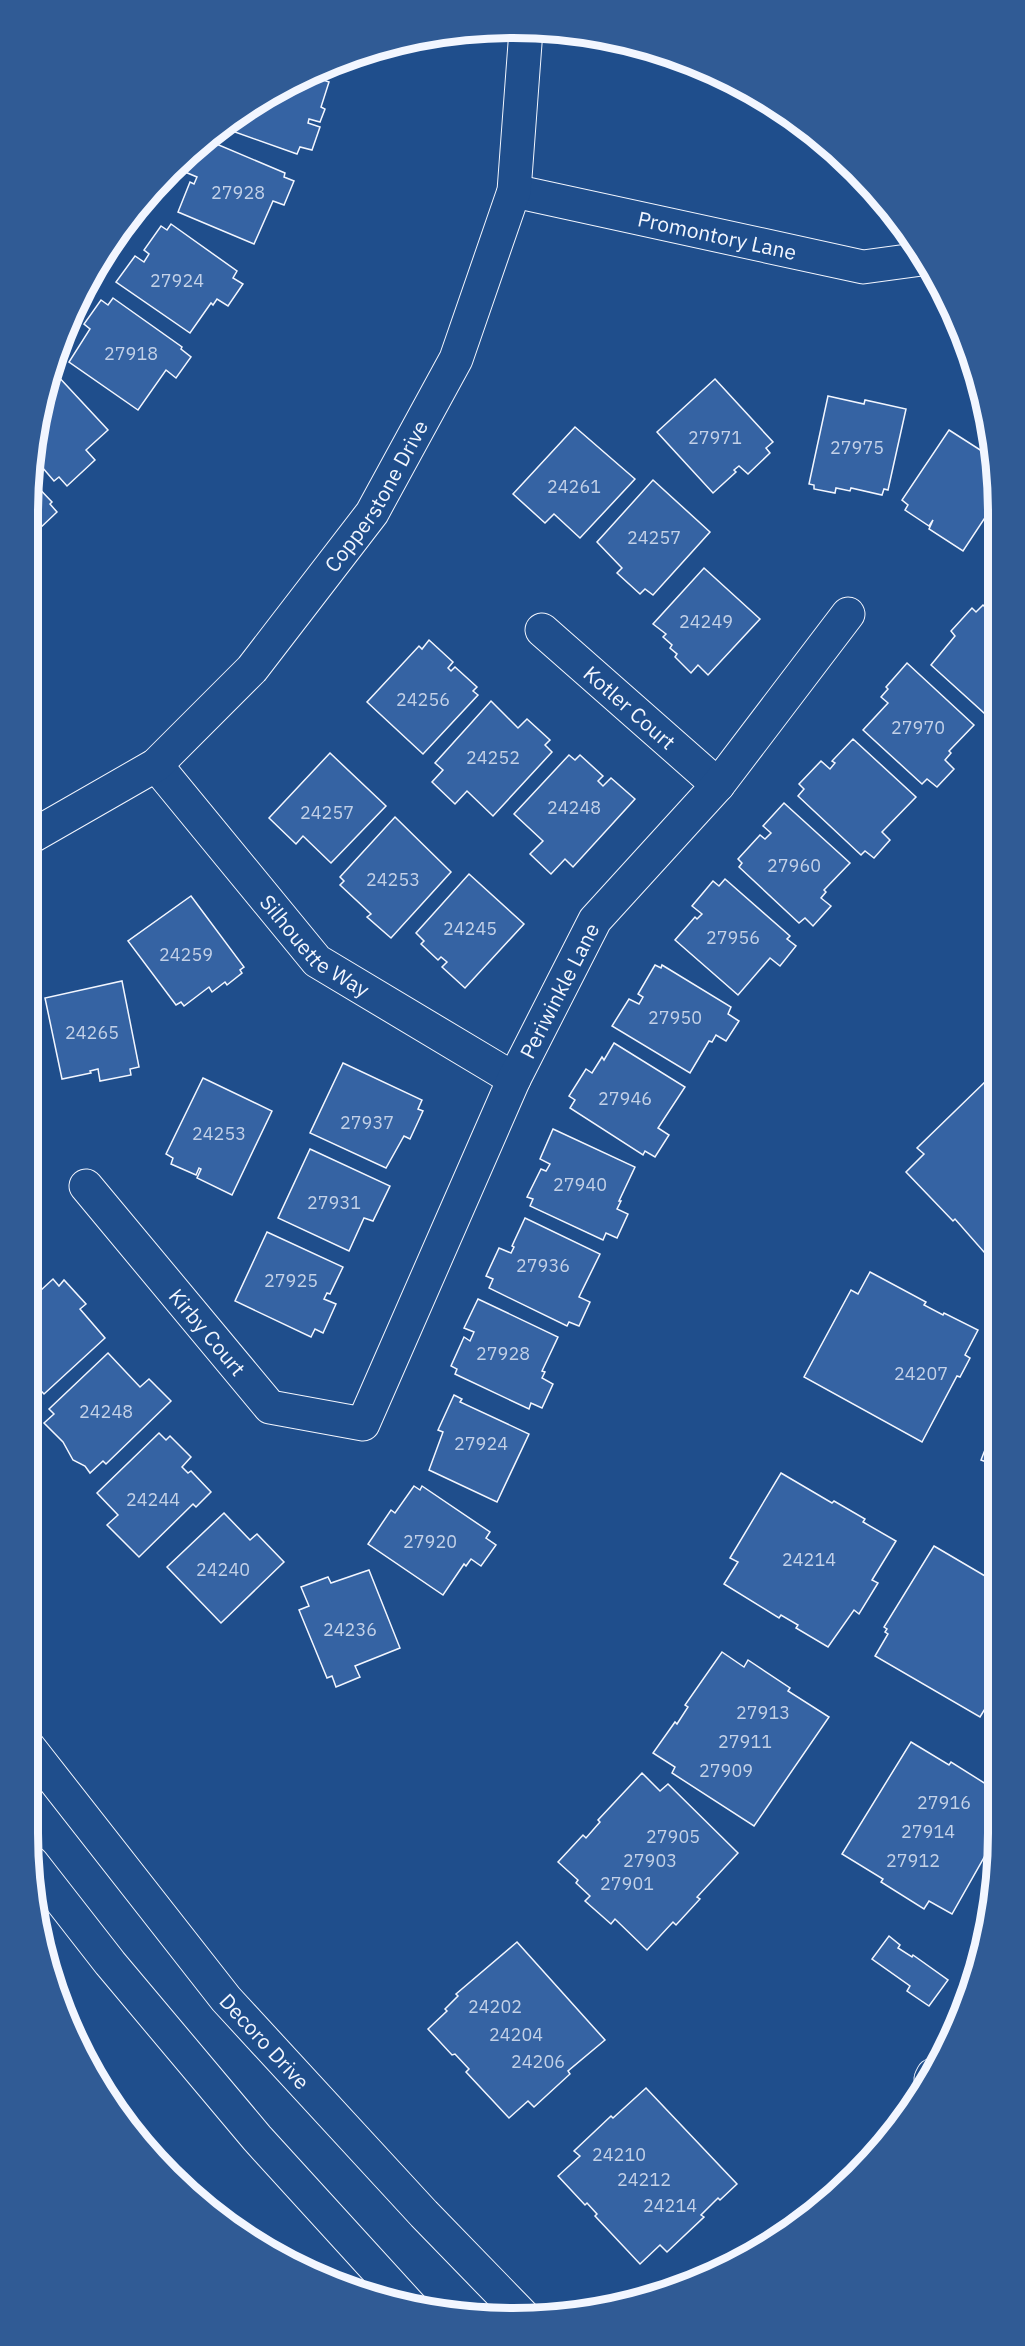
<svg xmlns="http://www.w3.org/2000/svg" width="1025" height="2346" font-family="'IBM Plex Sans',sans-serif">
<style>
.building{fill:#3563a3;stroke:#f2f6ff;stroke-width:1.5}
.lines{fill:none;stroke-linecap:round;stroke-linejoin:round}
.minor-casing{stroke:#f2f6ff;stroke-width:35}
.major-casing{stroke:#f2f6ff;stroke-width:35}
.minor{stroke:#1f4e8c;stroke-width:33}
.major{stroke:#1f4e8c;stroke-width:33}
.labels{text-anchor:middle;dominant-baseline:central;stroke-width:4.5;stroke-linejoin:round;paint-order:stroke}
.number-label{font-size:18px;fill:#c3d1e8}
.street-label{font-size:21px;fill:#f2f6ff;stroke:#1f4e8c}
.rim{fill:none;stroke:#f2f6ff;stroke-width:8}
</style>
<rect width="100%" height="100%" fill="#1f4e8c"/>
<g class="building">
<path d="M 306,74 L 329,82 L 321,107 L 325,109 L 320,122 L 309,119 L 308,123 L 320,127 L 312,150 L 300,147 L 297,154 L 221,127 L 222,124 Z"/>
<path d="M 207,140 L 285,173 L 284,177 L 294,181 L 284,205 L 273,201 L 254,244 L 178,212 L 190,182 L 194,184 L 197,177 L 185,172 L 196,147 L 198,145 L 203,147 Z"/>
<path d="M 171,224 L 237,271 L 233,278 L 243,284 L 228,306 L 217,299 L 213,305 L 211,303 L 190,333 L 116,282 L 135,256 L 144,262 L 149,254 L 144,250 L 161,226 L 167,230 Z"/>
<path d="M 113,298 L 182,347 L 181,349 L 191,357 L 176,378 L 166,370 L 138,410 L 69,362 L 90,329 L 84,324 L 101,300 L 108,305 Z"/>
<path d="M 55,373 L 108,430 L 86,450 L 95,460 L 67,486 L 59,477 L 54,481 L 36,460 L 49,378 Z"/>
<path d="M 715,379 L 773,442 L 766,448 L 770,453 L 748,474 L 739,466 L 734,470 L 736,472 L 713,493 L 657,432 Z"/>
<path d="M 828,396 L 864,404 L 865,400 L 906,409 L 888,490 L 884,489 L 882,495 L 851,488 L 850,491 L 836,488 L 835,493 L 814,489 L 814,485 L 809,484 Z"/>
<path d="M 575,427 L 635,479 L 580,538 L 554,514 L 545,523 L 513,494 Z"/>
<path d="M 949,430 L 988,455 L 994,449 L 994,504 L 963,551 L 929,529 L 933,520 L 929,526 L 905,510 L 908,505 L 902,500 Z"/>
<path d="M 653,480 L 710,532 L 653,595 L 645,589 L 640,594 L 617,573 L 622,568 L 597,542 Z"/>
<path d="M 32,481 L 52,502 L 50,504 L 57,512 L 37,531 L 29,522 L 27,524 Z"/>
<path d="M 704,568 L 760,619 L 708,675 L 698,665 L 691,673 L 675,657 L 677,654 L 670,648 L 672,645 L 663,637 L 666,634 L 653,624 Z"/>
<path d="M 983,605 L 994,616 L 994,722 L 931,665 L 955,636 L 951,631 L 972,608 L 976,612 Z"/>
<path d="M 429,640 L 453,662 L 448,668 L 451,671 L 455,667 L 477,687 L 473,691 L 478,695 L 423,754 L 367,702 L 419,646 L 422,649 Z"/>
<path d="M 907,663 L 974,725 L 949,751 L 951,753 L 945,760 L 954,769 L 937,787 L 927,779 L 922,784 L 863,730 L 888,703 L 881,697 L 888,689 L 886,687 Z"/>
<path d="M 491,701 L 518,728 L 527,719 L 550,740 L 545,745 L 552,752 L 493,816 L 467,791 L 455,804 L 432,782 L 443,770 L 435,763 Z"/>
<path d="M 853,739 L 916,797 L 882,832 L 890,840 L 874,858 L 865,851 L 861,855 L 798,796 L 804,789 L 799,784 L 821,761 L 830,769 L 835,763 L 832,761 Z"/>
<path d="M 330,753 L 386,806 L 331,863 L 303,836 L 296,844 L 269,818 Z"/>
<path d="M 569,755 L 575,760 L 580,755 L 603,776 L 598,781 L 603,786 L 611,778 L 635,799 L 573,867 L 565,859 L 551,874 L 530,854 L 543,841 L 514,814 Z"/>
<path d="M 784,803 L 850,863 L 824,890 L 826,892 L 821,898 L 831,906 L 813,926 L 805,918 L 799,923 L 739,867 L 742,863 L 738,859 L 760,835 L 765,839 L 771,833 L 763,826 Z"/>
<path d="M 395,817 L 451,872 L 391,938 L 367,917 L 371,914 L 340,885 L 344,881 L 340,877 Z"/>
<path d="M 469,874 L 524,924 L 465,988 L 442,967 L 447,962 L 441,957 L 438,960 L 421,944 L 424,941 L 416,933 Z"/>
<path d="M 725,879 L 790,936 L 787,939 L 796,946 L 780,966 L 770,958 L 738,995 L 675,940 L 695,917 L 697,919 L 702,914 L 692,906 L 713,881 L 719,886 Z"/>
<path d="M 191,896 L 244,967 L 240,970 L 242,973 L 227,985 L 225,982 L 212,992 L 209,987 L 184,1006 L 181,1002 L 176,1005 L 128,941 Z"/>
<path d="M 655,965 L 661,968 L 662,965 L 731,1007 L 728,1014 L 739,1021 L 726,1041 L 716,1035 L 712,1042 L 709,1041 L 690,1073 L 612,1026 L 629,999 L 639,1004 L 643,997 L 638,994 Z"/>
<path d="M 122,981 L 139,1067 L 130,1069 L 131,1075 L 100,1081 L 98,1069 L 90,1071 L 91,1073 L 62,1079 L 45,998 Z"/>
<path d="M 614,1043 L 685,1087 L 658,1128 L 669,1135 L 655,1157 L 645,1151 L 643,1155 L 570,1108 L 575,1100 L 569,1096 L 586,1069 L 592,1073 L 602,1057 L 604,1060 Z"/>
<path d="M 27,1054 L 38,1067 L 27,1077 L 33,1084 L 27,1089 Z"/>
<path d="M 343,1063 L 422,1100 L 418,1109 L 423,1111 L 410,1139 L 404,1136 L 386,1168 L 310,1133 Z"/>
<path d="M 203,1078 L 272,1111 L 232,1195 L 197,1178 L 201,1169 L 199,1168 L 196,1175 L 171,1164 L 173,1158 L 166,1154 Z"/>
<path d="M 989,1078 L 996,1085 L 996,1255 L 991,1260 L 955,1219 L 953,1221 L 906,1172 L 924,1154 L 917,1148 Z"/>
<path d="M 553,1129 L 635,1167 L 619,1201 L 621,1201 L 617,1209 L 628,1214 L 617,1238 L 606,1233 L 603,1240 L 530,1206 L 533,1199 L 527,1197 L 541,1169 L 546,1171 L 550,1164 L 540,1159 Z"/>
<path d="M 310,1149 L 390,1186 L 373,1221 L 364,1218 L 349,1251 L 278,1218 Z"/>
<path d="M 525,1218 L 600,1254 L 579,1297 L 590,1302 L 579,1326 L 569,1322 L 567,1326 L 489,1288 L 493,1279 L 486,1276 L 499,1248 L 511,1253 L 514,1247 L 512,1246 Z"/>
<path d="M 267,1232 L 343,1267 L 330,1294 L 327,1293 L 324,1299 L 336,1304 L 323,1333 L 315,1329 L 311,1337 L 235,1301 Z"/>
<path d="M 870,1272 L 926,1302 L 924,1305 L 943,1315 L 944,1313 L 978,1330 L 965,1355 L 970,1358 L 960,1377 L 957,1376 L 922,1442 L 804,1377 L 851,1290 L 858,1294 Z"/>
<path d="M 53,1279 L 59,1286 L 64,1280 L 86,1304 L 80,1309 L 105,1338 L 44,1394 L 27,1376 L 27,1303 Z"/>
<path d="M 478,1299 L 558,1337 L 542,1371 L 545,1372 L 542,1378 L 553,1384 L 542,1408 L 531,1403 L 529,1409 L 455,1374 L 457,1369 L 451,1366 L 464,1337 L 470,1341 L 474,1332 L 464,1328 Z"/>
<path d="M 108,1353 L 140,1387 L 149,1379 L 171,1401 L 106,1464 L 103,1461 L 90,1473 L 85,1466 L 73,1460 L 63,1442 L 44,1423 L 54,1414 L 49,1409 Z"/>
<path d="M 454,1395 L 462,1399 L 460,1402 L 529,1434 L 497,1502 L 429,1470 L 443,1432 L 438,1430 Z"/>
<path d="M 997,1419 L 997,1466 L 981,1460 Z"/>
<path d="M 159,1433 L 166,1440 L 170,1436 L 191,1457 L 182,1467 L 188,1473 L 191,1471 L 211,1492 L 196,1507 L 193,1504 L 139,1557 L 107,1525 L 118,1515 L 97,1493 Z"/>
<path d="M 781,1473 L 832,1503 L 834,1501 L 865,1519 L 863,1522 L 896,1541 L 872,1580 L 878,1583 L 859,1614 L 854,1610 L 828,1647 L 796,1628 L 798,1625 L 781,1615 L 779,1618 L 724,1584 L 738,1562 L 730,1558 Z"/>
<path d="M 414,1486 L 420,1490 L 422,1486 L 490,1532 L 486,1538 L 496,1545 L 481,1566 L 471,1559 L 466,1566 L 464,1564 L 443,1595 L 368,1544 L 391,1510 L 395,1513 Z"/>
<path d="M 224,1513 L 250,1540 L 257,1534 L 284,1562 L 221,1623 L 167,1567 Z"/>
<path d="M 934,1546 L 997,1583 L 998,1696 L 994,1694 L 980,1717 L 875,1656 L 888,1634 L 885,1632 L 887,1629 L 884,1627 Z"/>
<path d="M 369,1570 L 400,1648 L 355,1666 L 360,1677 L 336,1687 L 332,1676 L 327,1678 L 299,1610 L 309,1606 L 301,1587 L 328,1577 L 331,1583 Z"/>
<path d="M 722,1652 L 744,1667 L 748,1660 L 790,1688 L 788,1691 L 829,1717 L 754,1826 L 672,1773 L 675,1767 L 653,1753 L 675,1722 L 677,1724 L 688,1707 L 685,1705 Z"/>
<path d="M 911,1742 L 949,1765 L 951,1762 L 997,1791 L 993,1797 L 998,1800 L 997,1841 L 994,1840 L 952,1914 L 929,1901 L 924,1909 L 881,1882 L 883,1879 L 842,1854 Z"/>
<path d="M 642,1773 L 660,1791 L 668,1784 L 738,1853 L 697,1897 L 700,1899 L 676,1925 L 673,1922 L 647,1950 L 615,1919 L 611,1924 L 585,1901 L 590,1896 L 576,1883 L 578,1880 L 558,1862 L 583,1835 L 586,1838 L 600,1822 L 598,1820 Z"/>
<path d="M 889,1936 L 900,1945 L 898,1948 L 912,1957 L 913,1955 L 948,1980 L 929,2006 L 907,1991 L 910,1986 L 872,1959 Z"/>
<path d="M 517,1942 L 605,2040 L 568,2071 L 570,2074 L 534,2107 L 528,2101 L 509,2118 L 466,2072 L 469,2069 L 455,2054 L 452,2055 L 428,2029 L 447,2011 L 445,2009 L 458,1996 L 456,1994 Z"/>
<path d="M 646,2088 L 737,2184 L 720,2200 L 718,2198 L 701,2215 L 704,2217 L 667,2252 L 660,2245 L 640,2264 L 595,2216 L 597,2214 L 587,2203 L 585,2205 L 558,2176 L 580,2156 L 574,2151 L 611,2116 L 613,2118 Z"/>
</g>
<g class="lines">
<g class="minor-casing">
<g id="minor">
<path id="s1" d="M 514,191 L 863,267 L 922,259"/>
<path id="s2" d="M 542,630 L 718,785"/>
<path id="s3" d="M 156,765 L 317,961 L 514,1079"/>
<path id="s4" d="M 27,839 L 156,765 L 252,669 L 372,513 L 456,359 L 514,191 L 526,30"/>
<path id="s5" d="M 86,1186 L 270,1407 L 363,1424 L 514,1079 L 595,920 L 718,785 L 848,614"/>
<path d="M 931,2079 L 933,2075"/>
</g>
</g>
<g class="major-casing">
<g id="major">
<path id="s6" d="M 27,1745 L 226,1999 L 424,2214 L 525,2318"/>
<path d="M 32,1863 L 110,1963 L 257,2138 L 411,2307"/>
</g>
</g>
<use href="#minor" class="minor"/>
<use href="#major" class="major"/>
</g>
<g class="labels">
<g class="number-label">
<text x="238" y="192">27928</text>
<text x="177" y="280">27924</text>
<text x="131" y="353">27918</text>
<text x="715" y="437">27971</text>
<text x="857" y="447">27975</text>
<text x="574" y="486">24261</text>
<text x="654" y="537">24257</text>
<text x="706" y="621">24249</text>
<text x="423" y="699">24256</text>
<text x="918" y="727">27970</text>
<text x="493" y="757">24252</text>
<text x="574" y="807">24248</text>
<text x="327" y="812">24257</text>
<text x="794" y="865">27960</text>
<text x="393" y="879">24253</text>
<text x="470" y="928">24245</text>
<text x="733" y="937">27956</text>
<text x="186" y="954">24259</text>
<text x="675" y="1017">27950</text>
<text x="92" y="1032">24265</text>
<text x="625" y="1098">27946</text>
<text x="367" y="1122">27937</text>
<text x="219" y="1133">24253</text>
<text x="580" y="1184">27940</text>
<text x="334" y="1202">27931</text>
<text x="543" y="1265">27936</text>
<text x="291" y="1280">27925</text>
<text x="503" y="1353">27928</text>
<text x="921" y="1373">24207</text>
<text x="106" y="1411">24248</text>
<text x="481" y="1443">27924</text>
<text x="153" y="1499">24244</text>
<text x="430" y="1541">27920</text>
<text x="809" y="1559">24214</text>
<text x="223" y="1569">24240</text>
<text x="350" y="1629">24236</text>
<text x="763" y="1712">27913</text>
<text x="745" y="1741">27911</text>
<text x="726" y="1770">27909</text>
<text x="944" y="1802">27916</text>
<text x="928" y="1831">27914</text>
<text x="673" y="1836">27905</text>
<text x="650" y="1860">27903</text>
<text x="913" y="1860">27912</text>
<text x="627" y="1883">27901</text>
<text x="495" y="2006">24202</text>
<text x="516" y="2034">24204</text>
<text x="538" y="2061">24206</text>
<text x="619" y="2154">24210</text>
<text x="644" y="2179">24212</text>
<text x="670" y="2205">24214</text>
</g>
<g class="street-label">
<text stroke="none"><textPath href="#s1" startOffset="208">Promontory Lane</textPath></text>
<text stroke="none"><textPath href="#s4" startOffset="498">Copperstone Drive</textPath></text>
<text stroke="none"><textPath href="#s2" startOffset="117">Kotler Court</textPath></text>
<text stroke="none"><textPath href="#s3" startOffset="242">Silhouette Way</textPath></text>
<text stroke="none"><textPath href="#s5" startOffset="858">Periwinkle Lane</textPath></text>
<text stroke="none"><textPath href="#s5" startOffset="190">Kirby Court</textPath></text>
<text stroke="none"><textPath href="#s6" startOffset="380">Decoro Drive</textPath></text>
</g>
</g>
<path d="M0 0H1025V2346H0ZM513 38H513A475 475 0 0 1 988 513V1833A475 475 0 0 1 513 2308H513A475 475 0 0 1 38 1833V513A475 475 0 0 1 513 38Z" fill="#305b95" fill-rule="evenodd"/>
<path class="rim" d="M513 38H513A475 475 0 0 1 988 513V1833A475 475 0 0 1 513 2308H513A475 475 0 0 1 38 1833V513A475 475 0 0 1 513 38Z"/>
</svg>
